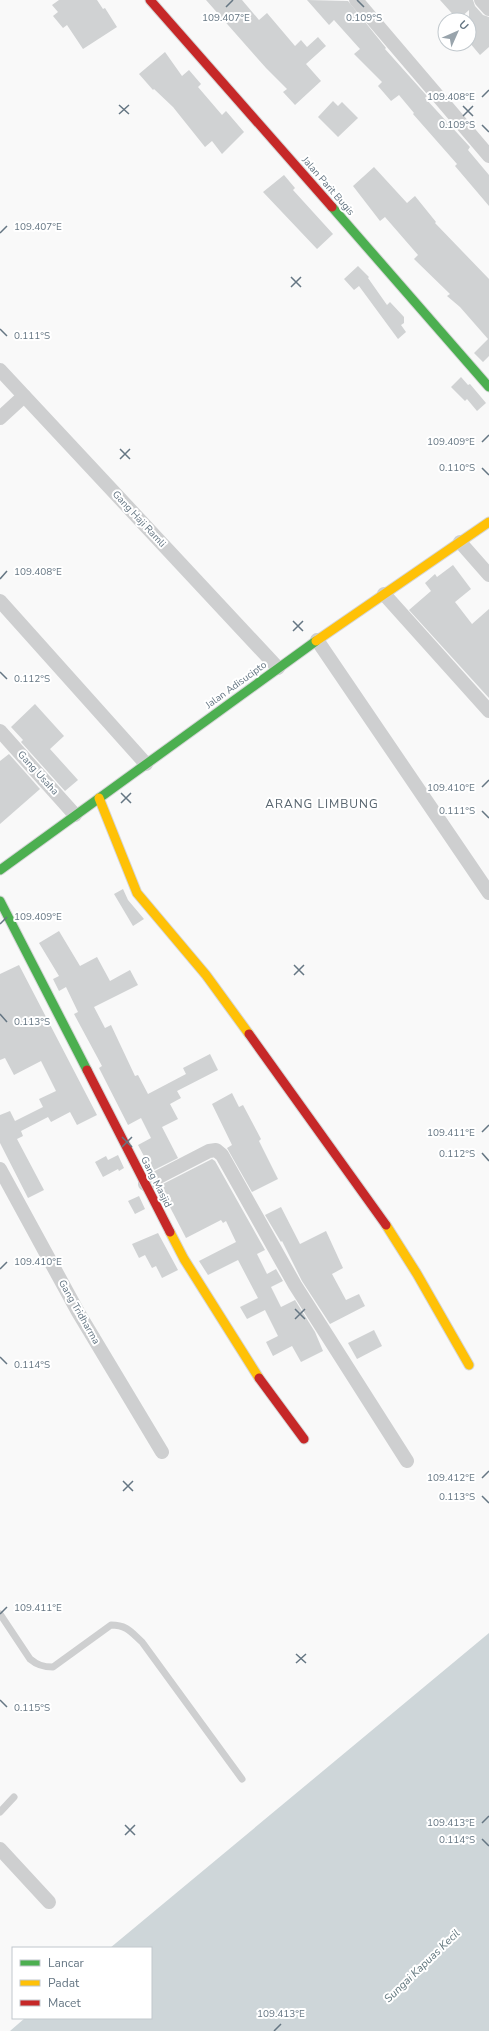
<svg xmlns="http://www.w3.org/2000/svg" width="489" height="2031" font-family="'Nunito Sans',sans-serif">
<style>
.water{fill:#ced6d9}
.building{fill:#d0d2d3}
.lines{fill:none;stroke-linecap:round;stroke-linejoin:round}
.fast-casing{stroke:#d5d6d7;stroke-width:11}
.slow-casing{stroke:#d5d6d7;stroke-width:11}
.jam-casing{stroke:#d5d6d7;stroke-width:11}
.lane{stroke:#cecfd0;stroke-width:7}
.street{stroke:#cecfd0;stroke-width:14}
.fast{stroke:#4caf50;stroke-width:9}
.slow{stroke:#ffc107;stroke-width:9}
.jam{stroke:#c62828;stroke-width:9}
.ticks{fill:none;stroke:#657683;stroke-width:1.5}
.labels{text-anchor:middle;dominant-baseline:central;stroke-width:4;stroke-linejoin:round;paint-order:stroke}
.street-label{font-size:10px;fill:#657683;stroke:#fff}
.water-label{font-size:11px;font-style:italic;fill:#60757c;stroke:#fff}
.quarter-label{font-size:12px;letter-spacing:1px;fill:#57646e;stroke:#fff}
.ticks-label{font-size:10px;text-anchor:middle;fill:#657683;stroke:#fff;stroke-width:4;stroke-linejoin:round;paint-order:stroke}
</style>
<rect width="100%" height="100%" fill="#f9f9f9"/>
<path class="water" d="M 489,1633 L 489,2031 L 10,2031 L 25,2018 L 151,2018 L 151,1948 L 110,1948 Z"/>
<g class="building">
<path d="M 59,0 L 97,0 L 103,9 L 105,8 L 117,27 L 83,49 L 67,25 L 63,28 L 53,16 L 58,12 L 52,5 Z"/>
<path d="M 206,0 L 242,0 L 259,20 L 267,13 L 295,46 L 301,40 L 307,47 L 318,37 L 326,46 L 306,64 L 321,81 L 295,105 L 283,92 L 287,89 L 266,68 Z"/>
<path d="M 307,0 L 348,1 L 386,48 L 385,49 L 427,96 L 425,98 L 470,147 L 468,150 L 489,175 L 489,206 L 455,166 L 457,164 L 413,114 L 414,113 L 399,95 L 391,101 L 378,86 L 382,82 L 354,54 L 360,49 L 334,20 L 329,25 Z"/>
<path d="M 440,0 L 473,0 L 475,6 L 483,15 L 489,17 L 489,47 L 480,55 L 469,42 L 469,10 L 458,20 Z"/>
<path d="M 165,52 L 182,76 L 189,70 L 201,84 L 198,87 L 222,115 L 226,111 L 244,132 L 222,154 L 212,141 L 205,147 L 173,107 L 154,89 L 153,90 L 139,74 Z"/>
<path d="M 333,101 L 338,106 L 342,102 L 358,118 L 338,137 L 318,117 Z"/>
<path d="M 374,167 L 407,203 L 415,196 L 436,222 L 435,223 L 489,279 L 489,356 L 483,362 L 474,353 L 488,339 L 460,307 L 447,296 L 450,294 L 414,259 L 418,255 L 385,217 L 380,221 L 353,186 Z"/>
<path d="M 284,175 L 295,188 L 293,190 L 333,234 L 317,249 L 263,192 Z"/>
<path d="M 358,266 L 369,277 L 368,278 L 387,305 L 390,302 L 404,317 L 404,323 L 401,325 L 406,332 L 398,339 L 359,286 L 354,290 L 344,279 Z"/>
<path d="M 461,377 L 468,385 L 470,384 L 486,403 L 477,411 L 467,399 L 465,401 L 451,387 Z"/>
<path d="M 453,565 L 471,589 L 455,602 L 472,624 L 489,609 L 489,698 L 409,610 L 431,591 L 425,583 L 435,574 L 437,577 Z"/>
<path d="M 35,704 L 64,736 L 50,749 L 78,780 L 65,791 L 21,742 L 23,740 L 11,727 Z"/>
<path d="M 9,754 L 40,789 L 0,824 L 0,761 Z"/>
<path d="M 123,889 L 128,900 L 144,919 L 133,926 L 114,894 Z"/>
<path d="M 59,931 L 80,966 L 97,957 L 110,981 L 130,970 L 138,985 L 94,1007 L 105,1028 L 111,1025 L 135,1076 L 138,1075 L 148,1094 L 186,1074 L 183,1068 L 210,1054 L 218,1070 L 177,1091 L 181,1098 L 170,1104 L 178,1119 L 162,1127 L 178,1158 L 152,1171 L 138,1145 L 151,1138 L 141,1118 L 128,1125 L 99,1068 L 102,1066 L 74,1014 L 78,1012 L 66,987 L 59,991 L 53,979 L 59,976 L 39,943 Z"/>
<path d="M 19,965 L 97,1115 L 77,1125 L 70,1112 L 51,1122 L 48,1117 L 21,1131 L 23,1136 L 17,1139 L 44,1190 L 28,1198 L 0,1143 L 0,1115 L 10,1111 L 15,1121 L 43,1107 L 39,1099 L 56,1091 L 41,1061 L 14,1075 L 5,1058 L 0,1060 L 0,974 Z"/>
<path d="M 232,1093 L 239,1107 L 243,1105 L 261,1139 L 259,1141 L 278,1179 L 252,1192 L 227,1148 L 232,1145 L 212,1104 Z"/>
<path d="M 118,1155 L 124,1168 L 119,1171 L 118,1169 L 103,1177 L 95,1162 L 106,1156 L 108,1160 Z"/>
<path d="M 212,1159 L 215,1161 L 265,1250 L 257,1254 L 267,1274 L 276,1269 L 283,1281 L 271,1287 L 281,1307 L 295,1300 L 315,1332 L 323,1351 L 301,1362 L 292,1346 L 273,1356 L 266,1342 L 278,1336 L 265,1310 L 247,1319 L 240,1307 L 258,1298 L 238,1260 L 208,1275 L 199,1261 L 236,1242 L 226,1221 L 223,1223 L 221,1220 L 186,1238 L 159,1186 Z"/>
<path d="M 139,1196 L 145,1209 L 135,1214 L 128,1201 Z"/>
<path d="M 281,1207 L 300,1244 L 326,1231 L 343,1268 L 332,1274 L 346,1300 L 359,1294 L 365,1306 L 330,1324 L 302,1281 L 282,1241 L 281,1242 L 265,1215 Z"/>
<path d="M 158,1233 L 178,1270 L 162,1278 L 156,1266 L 152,1268 L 145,1255 L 139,1258 L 132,1244 Z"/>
<path d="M 374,1330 L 382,1346 L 357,1359 L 348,1343 Z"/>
</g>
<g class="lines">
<g class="fast-casing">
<g id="fast">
<path d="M 332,207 L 489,387"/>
<path d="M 0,870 L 316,641"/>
<path d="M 0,901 L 87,1070"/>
</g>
</g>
<g class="slow-casing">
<g id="slow">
<path d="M 316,641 L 489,522"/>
<path d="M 99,798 L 137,893 L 206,975 L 249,1034"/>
<path d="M 386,1225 L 417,1274 L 469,1365"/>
<path d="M 170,1232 L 184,1259 L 259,1378"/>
</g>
</g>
<g class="jam-casing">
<g id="jam">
<path d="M 150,0 L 332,207"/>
<path d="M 249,1034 L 386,1225"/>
<path d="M 87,1070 L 170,1232"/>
<path d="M 259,1378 L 304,1439"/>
</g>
</g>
<g class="lane">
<path d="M 0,1614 L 30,1659 C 37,1665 43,1667 53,1667 L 111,1625 C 127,1625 131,1632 142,1642 L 242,1779"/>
<path d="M 0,1812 L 14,1797"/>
</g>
<g class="street">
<path d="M 356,0 L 489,156"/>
<path d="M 481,0 L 489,9"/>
<path d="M 0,370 L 278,668"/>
<path d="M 0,418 L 24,396"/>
<path d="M 460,542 L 489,575"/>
<path d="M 384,594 L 489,711"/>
<path d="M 0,601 L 146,764"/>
<path d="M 317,640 L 489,893"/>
<path d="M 0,731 L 75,815"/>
<path d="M 0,1169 L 78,1312 L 162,1452"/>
<path d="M 145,1184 L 209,1151 L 216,1150 L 222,1155 L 295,1285 L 407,1461"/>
<path d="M 0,1849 L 49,1902"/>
</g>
<use href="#fast" class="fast"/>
<use href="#slow" class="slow"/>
<use href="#jam" class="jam"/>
</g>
<path class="ticks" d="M 357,0 L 364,7M 226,7 L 233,0M 482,97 L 489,90M 119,105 L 129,114M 463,106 L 473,116M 119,114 L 129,105M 463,116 L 473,106M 482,125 L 489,132M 0,233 L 7,226M 291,277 L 301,287M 291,287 L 301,277M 0,329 L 7,336M 482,442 L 489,435M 120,449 L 130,459M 120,459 L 130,449M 482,468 L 489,475M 0,579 L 7,571M 293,621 L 303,631M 293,631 L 303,621M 0,672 L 7,679M 482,787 L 489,780M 121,793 L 131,803M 121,803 L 131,793M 482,811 L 489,818M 0,924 L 7,917M 294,965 L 304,975M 294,975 L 304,965M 0,1014 L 7,1022M 482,1132 L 489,1125M 122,1137 L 132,1147M 122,1147 L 132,1137M 482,1153 L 489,1161M 0,1269 L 7,1262M 295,1309 L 305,1319M 295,1319 L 305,1309M 0,1357 L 7,1364M 482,1478 L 489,1471M 123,1481 L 133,1491M 123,1491 L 133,1481M 482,1496 L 489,1503M 0,1614 L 7,1607M 296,1654 L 306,1663M 296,1663 L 306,1654M 0,1700 L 7,1707M 482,1823 L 489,1816M 125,1825 L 135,1835M 125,1835 L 135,1825M 482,1839 L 489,1846M 274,2031 L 281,2024"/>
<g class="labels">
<g class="street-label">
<text transform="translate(328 186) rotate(49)">Jalan Parit Bugis</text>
<text transform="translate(139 519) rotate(47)">Gang Haji Ramli</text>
<text transform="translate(236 685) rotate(-36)">Jalan Adisucipto</text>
<text transform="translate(38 773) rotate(48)">Gang Usaha</text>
<text transform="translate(156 1182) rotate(63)">Gang Masjid</text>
<text transform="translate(79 1312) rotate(60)">Gang Tridharma</text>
</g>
<g class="water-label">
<text transform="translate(422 1966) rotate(-44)">Sungai Kapuas Kecil</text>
</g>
<g class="quarter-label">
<text x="322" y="804">ARANG LIMBUNG</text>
</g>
</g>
<g class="ticks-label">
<text x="226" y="21">109.407°E</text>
<text x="364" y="21">0.109°S</text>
<text x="451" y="100">109.408°E</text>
<text x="457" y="128">0.109°S</text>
<text x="38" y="230">109.407°E</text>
<text x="32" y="339">0.111°S</text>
<text x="451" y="445">109.409°E</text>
<text x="457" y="471">0.110°S</text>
<text x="38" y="575">109.408°E</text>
<text x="32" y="682">0.112°S</text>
<text x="451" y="791">109.410°E</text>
<text x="457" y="814">0.111°S</text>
<text x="38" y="920">109.409°E</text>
<text x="32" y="1025">0.113°S</text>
<text x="451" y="1136">109.411°E</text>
<text x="457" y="1157">0.112°S</text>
<text x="38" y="1265">109.410°E</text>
<text x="32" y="1368">0.114°S</text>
<text x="451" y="1481">109.412°E</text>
<text x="457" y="1500">0.113°S</text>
<text x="38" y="1611">109.411°E</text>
<text x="32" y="1711">0.115°S</text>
<text x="451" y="1826">109.413°E</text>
<text x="457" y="1843">0.114°S</text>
<text x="281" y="2017">109.413°E</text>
</g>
<rect x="12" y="1947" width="140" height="72" fill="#ffffff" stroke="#c1c8cd"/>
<rect x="20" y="1960" width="20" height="6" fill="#4caf50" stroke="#c1c8cd"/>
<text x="48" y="1967" font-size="12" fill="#657683">Lancar</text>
<rect x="20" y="1980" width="20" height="6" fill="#ffc107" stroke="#c1c8cd"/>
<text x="48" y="1987" font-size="12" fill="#657683">Padat</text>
<rect x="20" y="2000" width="20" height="6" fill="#c62828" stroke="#c1c8cd"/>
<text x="48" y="2007" font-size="12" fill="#657683">Macet</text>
<g transform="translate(457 32) rotate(45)"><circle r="19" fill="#ffffff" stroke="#c1c8cd"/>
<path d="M0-3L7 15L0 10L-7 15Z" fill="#99a4ac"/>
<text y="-6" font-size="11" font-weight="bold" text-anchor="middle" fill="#657683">U</text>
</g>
</svg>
